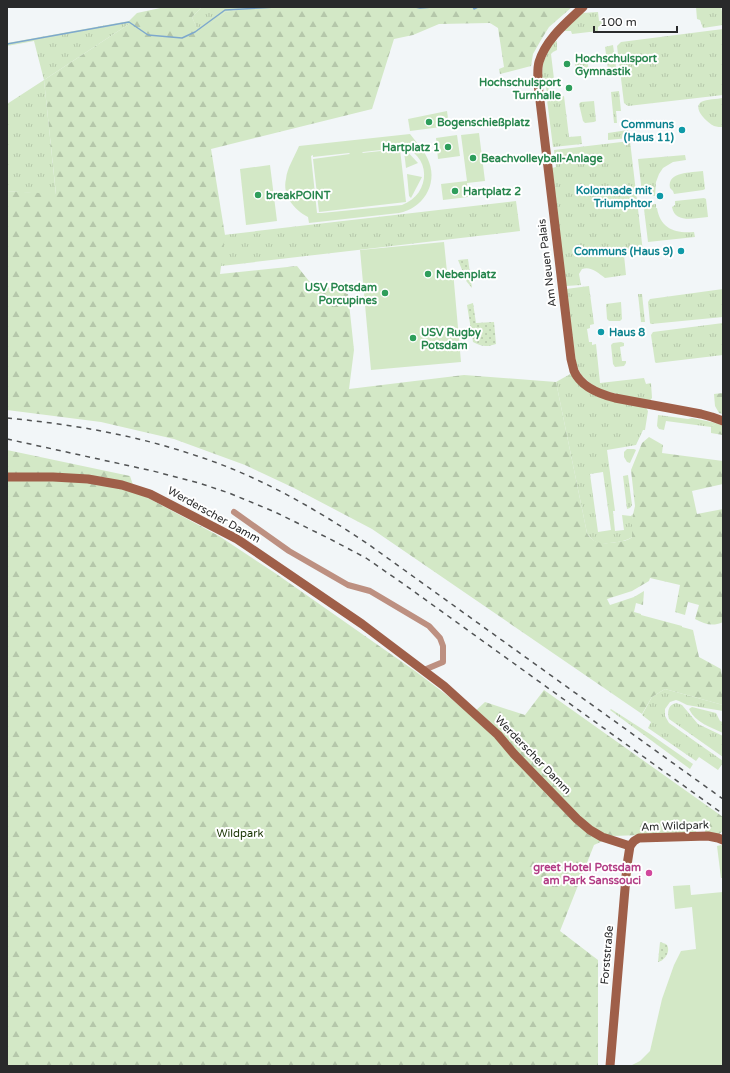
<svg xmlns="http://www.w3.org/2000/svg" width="730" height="1073" font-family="'Varela Round',sans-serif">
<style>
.grass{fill:url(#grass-tufts);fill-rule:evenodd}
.forest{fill:url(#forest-firs)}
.park{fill:url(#park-dots)}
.garden{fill:#d3e8c6;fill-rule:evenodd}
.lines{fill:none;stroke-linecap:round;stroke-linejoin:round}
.stream{stroke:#7da8cd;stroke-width:1.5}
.street{stroke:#bd9081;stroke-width:6}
.secondary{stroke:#9f5f49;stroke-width:9}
.rail{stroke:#525455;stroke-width:1.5;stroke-dasharray:5 5;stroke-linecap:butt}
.leisure-dot{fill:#2e9e5b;stroke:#fff;stroke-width:1.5}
.culture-dot{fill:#0f9aa8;stroke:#fff;stroke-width:1.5}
.hotel-dot{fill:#d1479c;stroke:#fff;stroke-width:1.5}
.labels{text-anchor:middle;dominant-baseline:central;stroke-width:4;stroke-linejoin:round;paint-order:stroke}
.leisure-label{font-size:11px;font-weight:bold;fill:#27864d;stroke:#fff;text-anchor:start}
.culture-label{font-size:11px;font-weight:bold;fill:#0d838f;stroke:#fff;text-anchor:end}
.street-label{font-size:11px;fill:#292a2b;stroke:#fff}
.park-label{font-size:11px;fill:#183300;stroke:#fff}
.hotel-label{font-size:11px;font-weight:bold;fill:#b23c85;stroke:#fff;text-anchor:end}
</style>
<defs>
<pattern id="grass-tufts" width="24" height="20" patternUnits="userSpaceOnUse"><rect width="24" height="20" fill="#d3e8c6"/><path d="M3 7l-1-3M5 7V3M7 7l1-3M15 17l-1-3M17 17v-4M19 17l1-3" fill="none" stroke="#b5c7aa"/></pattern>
<pattern id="forest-firs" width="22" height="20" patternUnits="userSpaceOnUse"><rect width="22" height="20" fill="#d3e8c6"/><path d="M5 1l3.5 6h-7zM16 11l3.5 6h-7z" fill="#b5c7aa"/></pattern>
<pattern id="park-dots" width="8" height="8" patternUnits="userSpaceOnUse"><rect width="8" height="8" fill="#d3e8c6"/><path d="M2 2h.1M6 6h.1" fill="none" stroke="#b5c7aa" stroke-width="1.8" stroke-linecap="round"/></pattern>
</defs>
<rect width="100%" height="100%" fill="#f2f6f8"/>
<g class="grass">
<path d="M 202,7 L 242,7 L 237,10 L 225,12 L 199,34 L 192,17 Z"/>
<path d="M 696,7 L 721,7 L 723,16 L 723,25 L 703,28 L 700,20 L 697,19 Z"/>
<path d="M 598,12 L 599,21 L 601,21 L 602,24 L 598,27 L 598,31 L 572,34 L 571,31 L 563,31 L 582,13 Z"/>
<path d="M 129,21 L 129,24 L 44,80 L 56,195 L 7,191 L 7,104 L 44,80 L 34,41 L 7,46 L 7,43 Z"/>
<path d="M 723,29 L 723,95 L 628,106 L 624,103 L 617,46 L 621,42 Z"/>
<path d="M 557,41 L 557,50 L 553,52 L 551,54 L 554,79 L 548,80 L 549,96 L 547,96 L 546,87 L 541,87 L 543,63 L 552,43 Z"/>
<path d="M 613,45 L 617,74 L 609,75 L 605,47 Z"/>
<path d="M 587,57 L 589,74 L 577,75 L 574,58 Z"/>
<path d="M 619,91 L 621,111 L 616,111 L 617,123 L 614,123 L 611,92 Z"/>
<path d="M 564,96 L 569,137 L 581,136 L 582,144 L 553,147 L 547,100 L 560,99 L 561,97 Z"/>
<path d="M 723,98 L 723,127 C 720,127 717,127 714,126 C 708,123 692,109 701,102 C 707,99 717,99 723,98 Z"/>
<path d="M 594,101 L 596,121 L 594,122 L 585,123 L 583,121 L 579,104 L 581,102 Z"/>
<path d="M 628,130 L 629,138 L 608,140 L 608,133 Z"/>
<path d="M 630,141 L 643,252 L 624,255 L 626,275 L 605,278 C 598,273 591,266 582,269 L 579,274 L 581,285 L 566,286 L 552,168 L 556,167 L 554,150 Z"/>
<path d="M 685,155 L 686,160 L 673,162 L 663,168 L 659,174 L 656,182 L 655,196 C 651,196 648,193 642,193 L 638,159 Z"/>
<path d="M 703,171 L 705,189 L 703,190 L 674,194 L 673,191 L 670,188 C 667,171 691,173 703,171 Z"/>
<path d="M 704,198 L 706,199 L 708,217 C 695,218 675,224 672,207 L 675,205 L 675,201 Z"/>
<path d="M 516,201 L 520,231 L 7,291 L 7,260 Z"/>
<path d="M 654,204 L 656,204 L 656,208 L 657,208 C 660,228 675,234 694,232 L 695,237 L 648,242 L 644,209 L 648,208 Z"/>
<path d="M 589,286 L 594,324 L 590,325 L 590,328 L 587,329 L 589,342 L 592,342 L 592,345 L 596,344 L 600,383 L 644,378 L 646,384 L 651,383 L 652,398 L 649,402 L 597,389 L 582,376 L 576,365 L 566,289 Z"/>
<path d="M 723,289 L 723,317 L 651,324 L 650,323 L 648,302 L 650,299 Z"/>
<path d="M 638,294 L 642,294 L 645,322 L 641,322 Z"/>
<path d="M 621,302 L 622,319 L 620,321 L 609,321 L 607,319 L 606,304 Z"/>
<path d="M 723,323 L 723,355 L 656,363 L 655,362 L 651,335 L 653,332 Z"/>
<path d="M 621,342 L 624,343 L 624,346 L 620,347 L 622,361 L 626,361 L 626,363 L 624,366 L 615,367 L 613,364 L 611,345 L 613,343 Z"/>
<path d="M 572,373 L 578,383 L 646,408 L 648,411 L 645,430 L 643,430 L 636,445 L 607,450 L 615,511 L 613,511 L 615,531 L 624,530 L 622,515 L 631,516 L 633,514 L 632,520 L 633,536 C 628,542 607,544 599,543 C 594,542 590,538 587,533 L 556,382 ZM 603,472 L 611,530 L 598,532 L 590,474 Z"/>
<path d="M 658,415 L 688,419 L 692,418 L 716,423 L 711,427 L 666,421 L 664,430 L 659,429 L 657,426 Z"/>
<path d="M 627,449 L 634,449 L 636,450 L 630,463 L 627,462 L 624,457 L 624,452 Z"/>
<path d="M 628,475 L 632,505 L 630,508 L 627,509 L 623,476 Z"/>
<path d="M 665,689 L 723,705 L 723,711 L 687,705 L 679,701 L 676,700 L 670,702 L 665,709 L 665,716 L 669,723 L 723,761 L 723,763 L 718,770 L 699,757 L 696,761 L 648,728 L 651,722 L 642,715 L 652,697 Z"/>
<path d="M 676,703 L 682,705 L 698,724 L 723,736 L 723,757 L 669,719 C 667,712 668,705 676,703 Z"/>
<path d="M 692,707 L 716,713 L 720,721 L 723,722 L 723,733 C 710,727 695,722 689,709 Z"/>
<path d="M 611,709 L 650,734 L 693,764 L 690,769 L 610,710 Z"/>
</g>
<g class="forest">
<path d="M 165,7 L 202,7 L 192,17 L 199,33 L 225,12 L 237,10 L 242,7 L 572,7 L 549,27 L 541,40 L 533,54 L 531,66 L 500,74 L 499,69 L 504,67 L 498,28 L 490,23 L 439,24 L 413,35 L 394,39 L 372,109 L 211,149 L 225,235 L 220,274 L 297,266 L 309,281 L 348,294 L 354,350 L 349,389 L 464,375 L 556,382 L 587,533 C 593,545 606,544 617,542 C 622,541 628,541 632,537 L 632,519 L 635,506 L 631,470 L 642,443 L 649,437 L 663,445 L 662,453 L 723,461 L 723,484 L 692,491 L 697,514 L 723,509 L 723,622 C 712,627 705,624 695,619 L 699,605 L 688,602 L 685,615 L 675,612 L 680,585 L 650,578 L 649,581 L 632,591 L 607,599 L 610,605 L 634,597 L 644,591 L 643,605 L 636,603 L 634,612 L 641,614 L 641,615 L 682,626 L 682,627 L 693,630 L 699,657 L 721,669 L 723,683 L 723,705 L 665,689 L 652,697 L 642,714 L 372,529 L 294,488 L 245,465 L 174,439 L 101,422 L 7,410 L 7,191 L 56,194 L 44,80 L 129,24 L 129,21 L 137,13 Z"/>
<path d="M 723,393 L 723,414 L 719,413 L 715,406 L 714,394 Z"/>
<path d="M 716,423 L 723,426 L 723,435 L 711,433 L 711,427 Z"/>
<path d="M 7,450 L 130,476 L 135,491 L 219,536 L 275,573 L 415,671 L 448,696 L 471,715 L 485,702 L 525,715 L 544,690 L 723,817 L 723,831 L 719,834 L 705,833 L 705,825 L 697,825 L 696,833 L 613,836 L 594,845 L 560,931 L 598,960 L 598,1066 L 7,1066 Z"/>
</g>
<g class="park">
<path d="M 468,259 L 472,288 L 467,282 L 458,260 Z"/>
<path d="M 473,303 L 476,323 L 494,322 L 496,344 C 487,347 482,347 473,342 L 467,305 Z"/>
<path d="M 660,942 C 662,943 665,943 667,945 C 671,952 664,961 658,962 Z"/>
</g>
<g class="garden">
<path d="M 447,111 L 449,126 L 410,131 L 408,119 Z"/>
<path d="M 479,133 L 485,181 L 467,183 L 468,197 L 443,200 L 441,184 L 467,181 L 461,135 Z"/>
<path d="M 410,134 C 416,142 425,151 429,162 C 438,185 422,209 399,213 L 309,223 L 308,217 C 294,210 282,195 286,179 C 287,168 295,156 299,146 ZM 399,146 C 432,153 432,194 402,205 L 322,213 L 317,213 L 311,156 L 313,155 L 313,157 L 349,153 L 350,154 L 313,159 L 319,212 L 406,202 L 400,149 L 362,153 L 363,152 L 399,148 Z"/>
<path d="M 457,135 L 460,156 L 438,159 L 436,138 Z"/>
<path d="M 405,149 L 418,163 L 406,168 L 404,151 Z"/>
<path d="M 270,165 L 277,221 L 246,225 L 240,169 Z"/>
<path d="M 407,174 L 422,177 L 411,198 L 409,196 Z"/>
<path d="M 444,242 L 447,272 L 453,271 L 461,362 L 371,370 L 360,250 Z"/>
<path d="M 721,845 L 723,846 L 723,878 L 721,878 L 717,846 Z"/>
<path d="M 690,885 L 691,895 L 723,892 L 723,1066 L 630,1066 L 640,1061 L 650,1051 L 662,999 L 674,965 L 681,951 L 696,949 L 692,907 L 675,909 L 673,886 Z"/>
</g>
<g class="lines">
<g class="stream">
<path d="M 415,7 L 420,8 L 433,7"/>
<path d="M 473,7 L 474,9 L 478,7"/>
<path d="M 7,44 L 129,22 L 148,35 L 182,38 L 195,32 L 225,10 L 276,7"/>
</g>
<path class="street" d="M 234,512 L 289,551 L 348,585 L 370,591 L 429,626 L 440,638 L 443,646 L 443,662 L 424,670"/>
<g class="secondary">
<path d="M 583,7 C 566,23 546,39 539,62 C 537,69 538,77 538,84 L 571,359 C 572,363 573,367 574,371 C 581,387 599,394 615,398 L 701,414 L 712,417 L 723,421"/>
<path d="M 7,477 L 53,477 L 88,479 L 122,485 L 150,494 L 237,539 L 362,624 L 444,686 L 498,735 L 514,754 L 577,819 L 590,830 L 602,837 L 630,846"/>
<path d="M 610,1066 L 627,865 L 630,846 L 634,841 L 639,838 L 708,836 L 718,838 L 723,840"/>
</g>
<g class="rail">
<path d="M 7,418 C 69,424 131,434 191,454 C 255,474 313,507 368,544 L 723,799"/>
<path d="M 7,439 L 153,471 L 199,483 L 229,493 L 275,512 L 330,539 L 366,558 L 405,585 L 723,814"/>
</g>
</g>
<g class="leisure-dot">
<circle cx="567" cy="64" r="4"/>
<circle cx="569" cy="88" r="4"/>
<circle cx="429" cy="122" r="4"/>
<circle cx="448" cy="147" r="4"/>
<circle cx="473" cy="158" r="4"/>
<circle cx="455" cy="191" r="4"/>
<circle cx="258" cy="195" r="4"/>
<circle cx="428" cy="274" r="4"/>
<circle cx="385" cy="293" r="4"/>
<circle cx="413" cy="338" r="4"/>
</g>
<g class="culture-dot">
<circle cx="682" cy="130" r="4"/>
<circle cx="660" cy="196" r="4"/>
<circle cx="681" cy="251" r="4"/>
<circle cx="601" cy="332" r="4"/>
</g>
<circle class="hotel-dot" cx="649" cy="873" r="4"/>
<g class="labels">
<g class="leisure-label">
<text x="575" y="58">Hochschulsport<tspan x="575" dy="13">Gymnastik</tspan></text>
<text x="561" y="82" text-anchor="end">Hochschulsport<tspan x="561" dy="13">Turnhalle</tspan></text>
<text x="437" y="122">Bogenschießplatz</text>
<text x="440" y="147" text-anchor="end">Hartplatz 1</text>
<text x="481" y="158">Beachvolleyball-Anlage</text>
<text x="463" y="191">Hartplatz 2</text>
<text x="266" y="195">breakPOINT</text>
<text x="436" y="274">Nebenplatz</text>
<text x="377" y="287" text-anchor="end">USV Potsdam<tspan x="377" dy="13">Porcupines</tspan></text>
<text x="421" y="332">USV Rugby<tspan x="421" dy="13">Potsdam</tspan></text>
</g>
<g class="culture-label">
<text x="674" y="124">Communs<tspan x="674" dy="13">(Haus 11)</tspan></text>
<text x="652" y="190">Kolonnade mit<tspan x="652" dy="13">Triumphtor</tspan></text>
<text x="673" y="251">Communs (Haus 9)</text>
<text x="609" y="332" text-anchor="start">Haus 8</text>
</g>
<g class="street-label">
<text transform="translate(547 263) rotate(-97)">Am Neuen Palais</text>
<text transform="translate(214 515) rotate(29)">Werderscher Damm</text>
<text transform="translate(533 755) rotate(46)">Werderscher Damm</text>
<text transform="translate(675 826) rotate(-2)">Am Wildpark</text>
<text transform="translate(607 955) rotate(-85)">Forststraße</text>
</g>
<g class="park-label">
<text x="240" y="833">Wildpark</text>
</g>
<g class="hotel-label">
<text x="641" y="867">greet Hotel Potsdam<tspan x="641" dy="13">am Park Sanssouci</tspan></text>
</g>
</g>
<rect width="730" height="1073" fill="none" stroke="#292a2b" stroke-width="16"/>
<path d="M594 26v6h83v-6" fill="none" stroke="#292a2b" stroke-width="2"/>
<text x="600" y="26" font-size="12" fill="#292a2b" stroke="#ffffff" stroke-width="3" paint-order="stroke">100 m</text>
</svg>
